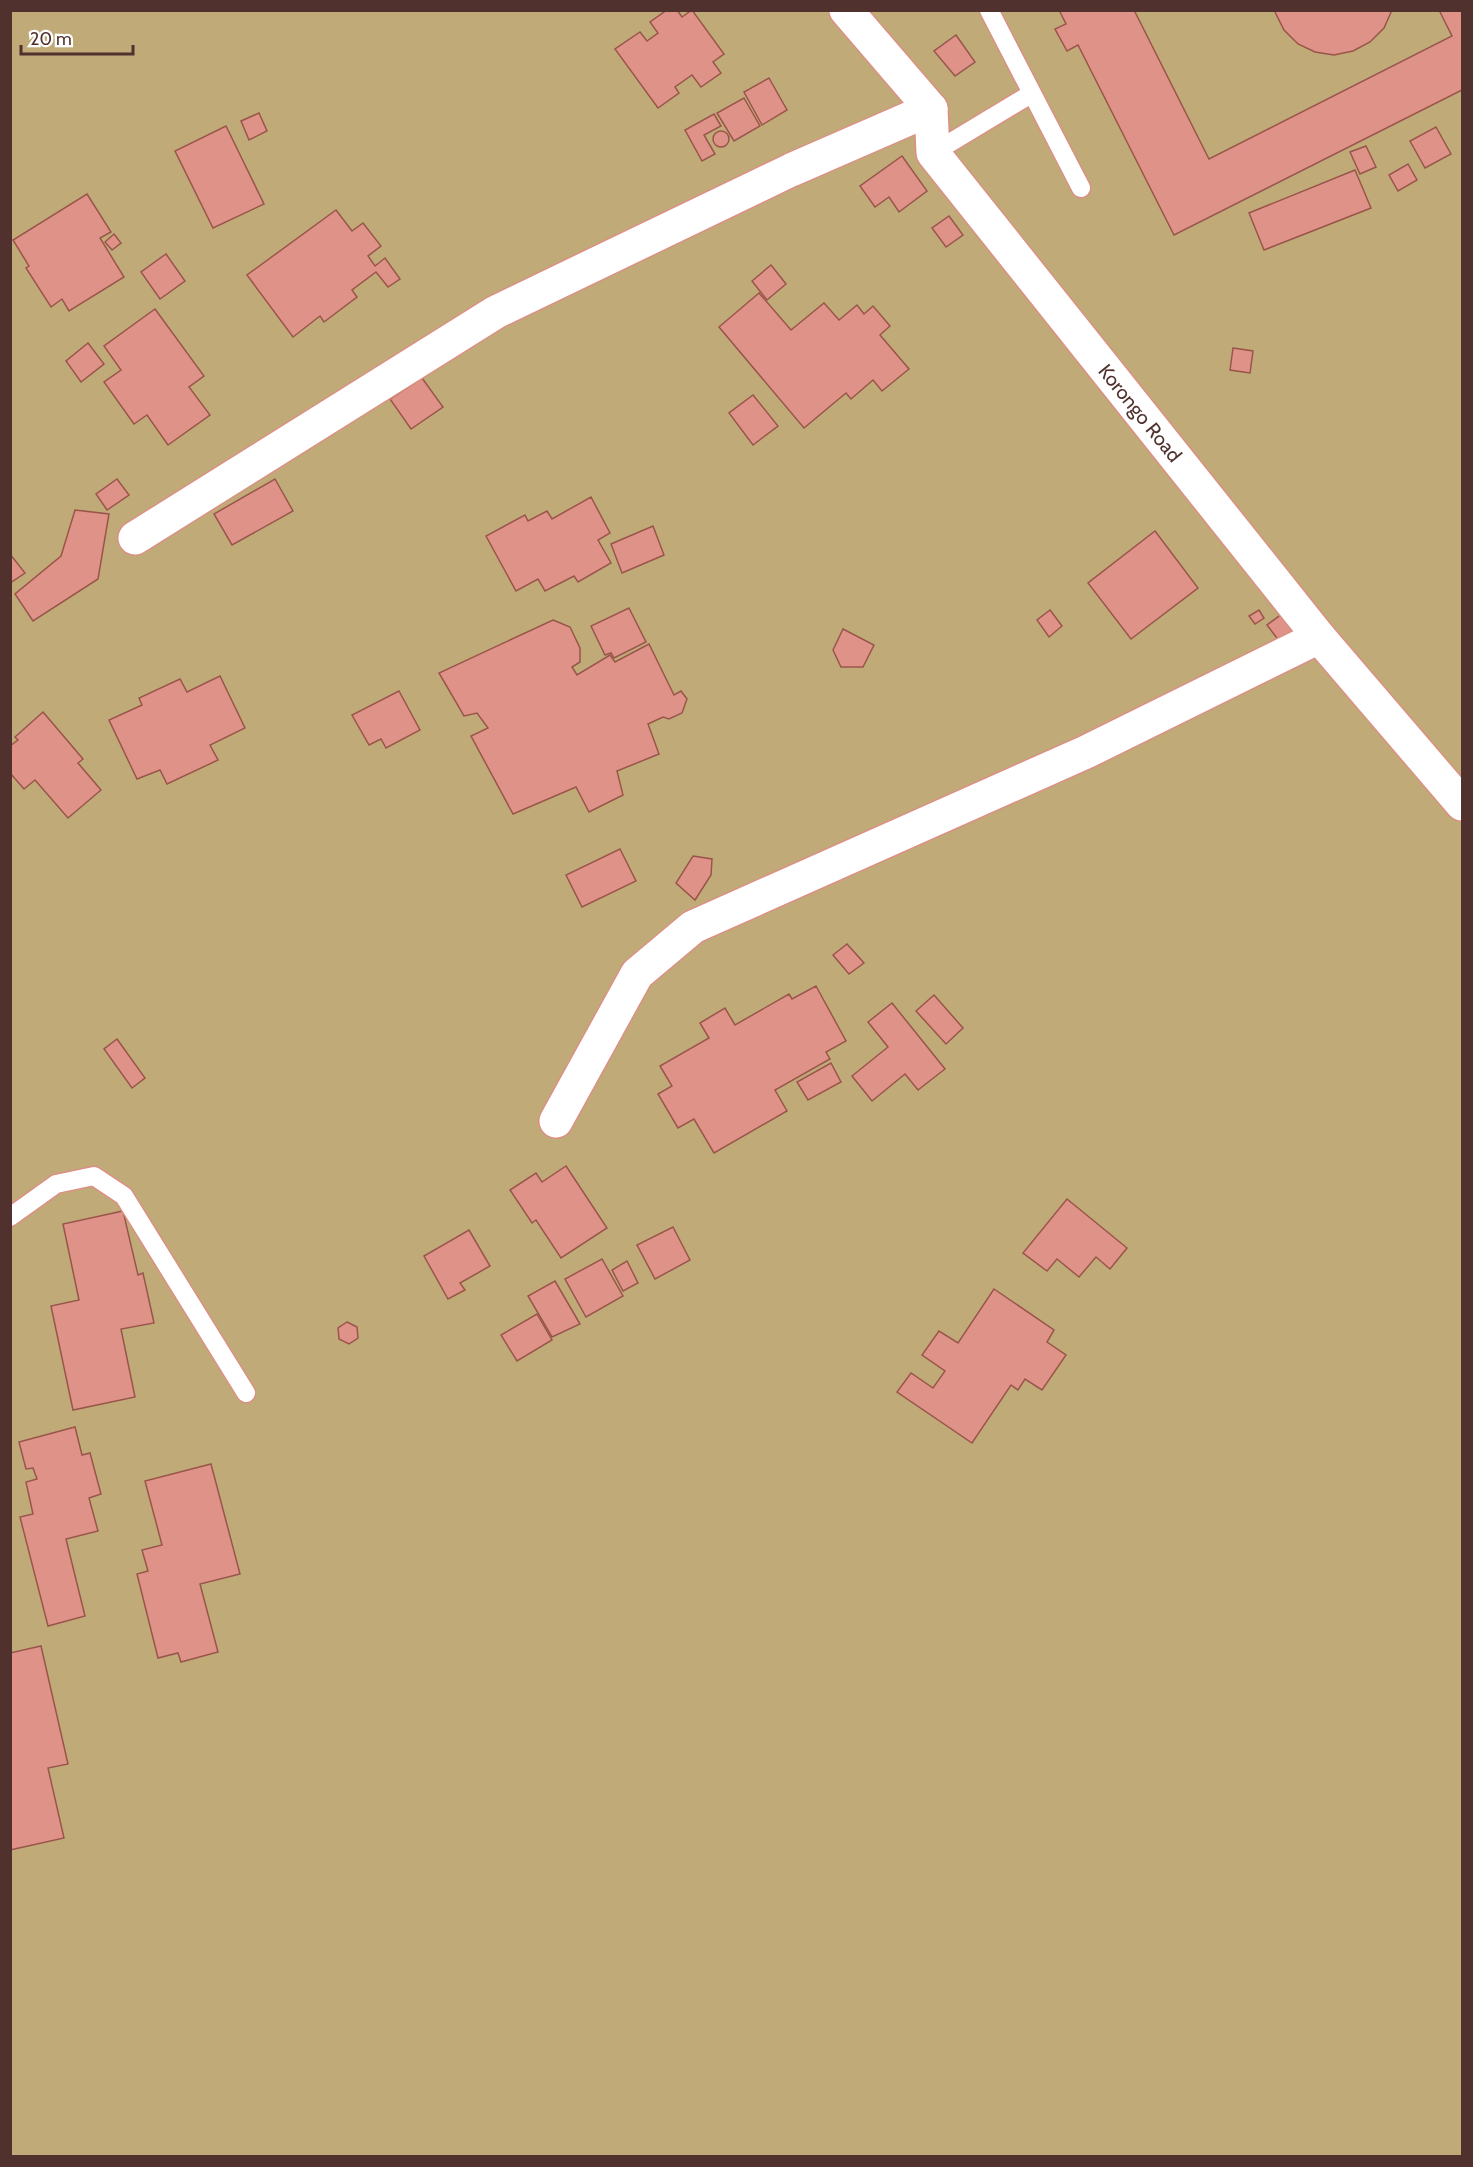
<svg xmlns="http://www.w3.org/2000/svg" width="1473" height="2167" font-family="Cabin,sans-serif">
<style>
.green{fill:#c0ab78}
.building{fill:#df9388;stroke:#9a554b;stroke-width:1.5}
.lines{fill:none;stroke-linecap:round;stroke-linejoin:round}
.service-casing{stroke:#db9084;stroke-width:21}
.minor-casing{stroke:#db9084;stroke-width:36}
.service{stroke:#fff;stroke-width:18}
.minor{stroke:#fff;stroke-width:33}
.labels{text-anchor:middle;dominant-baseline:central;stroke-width:6;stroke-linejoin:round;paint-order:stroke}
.street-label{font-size:20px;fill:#51312d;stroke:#fff}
</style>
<rect width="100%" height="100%" fill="#f7d6d1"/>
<rect class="green" x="11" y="11" width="1451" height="2145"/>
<g class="building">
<path d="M 667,10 L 677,10 L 682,17 L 692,10 L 724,54 L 713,62 L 721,73 L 701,87 L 692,75 L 675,87 L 679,93 L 658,108 L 615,49 L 640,32 L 647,41 L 658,33 L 650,22 Z"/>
<path d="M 1059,10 L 1134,10 L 1209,159 L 1452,36 L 1439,10 L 1462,10 L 1462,90 L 1174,235 L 1078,45 L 1067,51 L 1055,29 L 1066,24 Z"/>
<path d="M 1274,10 L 1392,10 L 1384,28 L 1370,42 L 1353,51 L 1334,55 L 1315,52 L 1298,44 L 1284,30 Z"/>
<path d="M 956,35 L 975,62 L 955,76 L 934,51 Z"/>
<path d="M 769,78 L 787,110 L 762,125 L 744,92 Z"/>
<path d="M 744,98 L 760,126 L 734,141 L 717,113 Z"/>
<path d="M 259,113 L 267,131 L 249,140 L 241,121 Z"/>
<path d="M 714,114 L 721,126 L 704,135 L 715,154 L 702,161 L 685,130 Z"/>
<path d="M 226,126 L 264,204 L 213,228 L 175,151 Z"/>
<path d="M 1436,127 L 1451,154 L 1425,168 L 1410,141 Z"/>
<circle cx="721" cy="139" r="8"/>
<path d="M 1366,146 L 1376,167 L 1360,174 L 1350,152 Z"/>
<path d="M 902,156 L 927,191 L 899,212 L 889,197 L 875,207 L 860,186 Z"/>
<path d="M 1408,164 L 1417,180 L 1398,191 L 1389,175 Z"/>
<path d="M 1355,170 L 1371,208 L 1264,250 L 1249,213 Z"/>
<path d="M 87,194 L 111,232 L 100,238 L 124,277 L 69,311 L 62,299 L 51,307 L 26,268 L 29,266 L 13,240 Z"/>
<path d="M 336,210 L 352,231 L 363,223 L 381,246 L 368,256 L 375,266 L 385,258 L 400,279 L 388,287 L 376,272 L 352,290 L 357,297 L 324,322 L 320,316 L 293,337 L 247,275 Z"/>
<path d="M 949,216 L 963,235 L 946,247 L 932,228 Z"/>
<path d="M 114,234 L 121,243 L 112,250 L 105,242 Z"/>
<path d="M 166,254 L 185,281 L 160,299 L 141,272 Z"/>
<path d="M 771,265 L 786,284 L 767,300 L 752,281 Z"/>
<path d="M 759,293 L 791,330 L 824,303 L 839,320 L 857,305 L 864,314 L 873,306 L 890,326 L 880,335 L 909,369 L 882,391 L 873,380 L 851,399 L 846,393 L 804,428 L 719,327 Z"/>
<path d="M 155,309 L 204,376 L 189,387 L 210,415 L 168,445 L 147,415 L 134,424 L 104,382 L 121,370 L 104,346 Z"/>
<path d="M 88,343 L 104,364 L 81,382 L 66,361 Z"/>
<path d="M 1233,348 L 1253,351 L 1250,373 L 1230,370 Z"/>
<path d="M 422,378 L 443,407 L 411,429 L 390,399 Z"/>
<path d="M 753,395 L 778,426 L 753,445 L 729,413 Z"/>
<path d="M 117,479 L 129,495 L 107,510 L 96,494 Z"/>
<path d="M 275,479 L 293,511 L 232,545 L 214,514 Z"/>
<path d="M 591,497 L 610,533 L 598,540 L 611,563 L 578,582 L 574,576 L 545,591 L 538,579 L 516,591 L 486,536 L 525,515 L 528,521 L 547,511 L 552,519 Z"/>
<path d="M 75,510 L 109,514 L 98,579 L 33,621 L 15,594 L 61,556 Z"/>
<path d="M 653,526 L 664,555 L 622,573 L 611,544 Z"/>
<path d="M 1155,531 L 1198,588 L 1131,639 L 1088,583 Z"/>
<path d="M 10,554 L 25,573 L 10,583 Z"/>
<path d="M 629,608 L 646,642 L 614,658 L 611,653 L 605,655 L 591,626 Z"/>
<path d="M 1290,608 L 1298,640 L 1286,650 L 1267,625 Z"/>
<path d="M 1050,610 L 1062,626 L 1049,637 L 1037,620 Z"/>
<path d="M 1259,610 L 1264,618 L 1255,624 L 1249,616 Z"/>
<path d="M 553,620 L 570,627 L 580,648 L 580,662 L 572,667 L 577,675 L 610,655 L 615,662 L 649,644 L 674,695 L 681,691 L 687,699 L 682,713 L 669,719 L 663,717 L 648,724 L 659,754 L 617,771 L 623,795 L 589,812 L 576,787 L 513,814 L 471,736 L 488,728 L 477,713 L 464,716 L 439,673 Z"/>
<path d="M 843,629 L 874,645 L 863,667 L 841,667 L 833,650 Z"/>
<path d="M 220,676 L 245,728 L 210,745 L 218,760 L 167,784 L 160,770 L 137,779 L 109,720 L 142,705 L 139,698 L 180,679 L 187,692 Z"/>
<path d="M 399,691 L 420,730 L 386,748 L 381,739 L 369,745 L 352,715 Z"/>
<path d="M 43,712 L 83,759 L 78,763 L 101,790 L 68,818 L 35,780 L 24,789 L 10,773 L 10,746 L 18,740 L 15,737 Z"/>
<path d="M 620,849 L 636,881 L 582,907 L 566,875 Z"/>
<path d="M 693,856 L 712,859 L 711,875 L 695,900 L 676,883 Z"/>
<path d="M 847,944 L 864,963 L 849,974 L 833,955 Z"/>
<path d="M 816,986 L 846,1041 L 826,1052 L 830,1059 L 775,1090 L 787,1111 L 714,1153 L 694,1119 L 678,1128 L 658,1094 L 672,1086 L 660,1066 L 709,1038 L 700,1023 L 725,1008 L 735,1025 L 789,994 L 792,999 Z"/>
<path d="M 934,995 L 963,1028 L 946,1044 L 916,1011 Z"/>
<path d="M 892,1003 L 945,1069 L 918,1090 L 905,1074 L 872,1101 L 852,1076 L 888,1047 L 868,1022 Z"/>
<path d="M 117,1039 L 145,1078 L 132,1088 L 104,1049 Z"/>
<path d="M 831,1063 L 841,1082 L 808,1100 L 797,1082 Z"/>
<path d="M 566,1166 L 607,1228 L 561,1258 L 536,1220 L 532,1223 L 510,1190 L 536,1173 L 542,1182 Z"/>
<path d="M 1067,1199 L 1127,1248 L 1110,1269 L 1096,1257 L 1079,1277 L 1057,1259 L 1047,1271 L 1023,1253 Z"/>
<path d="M 123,1211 L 138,1275 L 143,1273 L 154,1323 L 121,1329 L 135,1397 L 73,1410 L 51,1306 L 79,1300 L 63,1224 Z"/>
<path d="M 673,1227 L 690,1260 L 655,1279 L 637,1245 Z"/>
<path d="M 469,1230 L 490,1266 L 460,1283 L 465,1290 L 448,1299 L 424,1256 Z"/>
<path d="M 602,1259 L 623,1296 L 586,1317 L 565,1279 Z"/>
<path d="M 627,1261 L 638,1283 L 623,1291 L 612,1270 Z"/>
<path d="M 555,1281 L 580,1324 L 552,1337 L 528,1296 Z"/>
<path d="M 994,1289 L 1054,1330 L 1047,1342 L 1066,1355 L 1042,1390 L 1025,1379 L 1018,1390 L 1011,1385 L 972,1443 L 897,1392 L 911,1373 L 933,1388 L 945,1371 L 922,1355 L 939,1331 L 958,1343 Z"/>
<path d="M 537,1314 L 552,1340 L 517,1361 L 501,1335 Z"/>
<path d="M 347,1322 L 357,1327 L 358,1338 L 349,1344 L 339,1339 L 338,1328 Z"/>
<path d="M 75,1427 L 82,1455 L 90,1453 L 101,1494 L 89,1498 L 98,1531 L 66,1539 L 85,1616 L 48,1626 L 20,1517 L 33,1514 L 26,1482 L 37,1479 L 33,1468 L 26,1469 L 19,1442 Z"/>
<path d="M 211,1464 L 240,1574 L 200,1584 L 218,1652 L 181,1662 L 178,1653 L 158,1658 L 137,1574 L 148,1571 L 142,1550 L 162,1545 L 145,1481 Z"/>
<path d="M 41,1646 L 68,1764 L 48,1768 L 64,1838 L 10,1850 L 10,1653 Z"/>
</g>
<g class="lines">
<g class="service-casing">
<g id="service">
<path d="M 989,10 L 1081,188"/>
<path d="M 933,153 L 1031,94"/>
<path d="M 10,1217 L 56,1184 L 94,1176 L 124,1196 L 246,1393"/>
</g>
</g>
<g class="minor-casing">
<g id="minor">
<path d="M 846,10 L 931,109 L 933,153 L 1319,637 L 1462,804"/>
<path d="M 135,538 L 496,312 L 791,170 L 931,109"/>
<path d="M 556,1121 L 637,974 L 693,927 L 1086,752 L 1319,637"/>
</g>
</g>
<use href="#service" class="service"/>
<use href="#minor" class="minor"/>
</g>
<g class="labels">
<g class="street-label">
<text transform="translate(1140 413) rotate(51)">Korongo Road</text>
</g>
</g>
<rect width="1473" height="2167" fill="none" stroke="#51312d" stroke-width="24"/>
<path d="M21 45v9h112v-9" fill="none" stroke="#51312d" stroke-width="3"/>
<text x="30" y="45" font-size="18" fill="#51312d" stroke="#ffffff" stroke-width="4.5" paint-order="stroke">20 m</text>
</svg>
